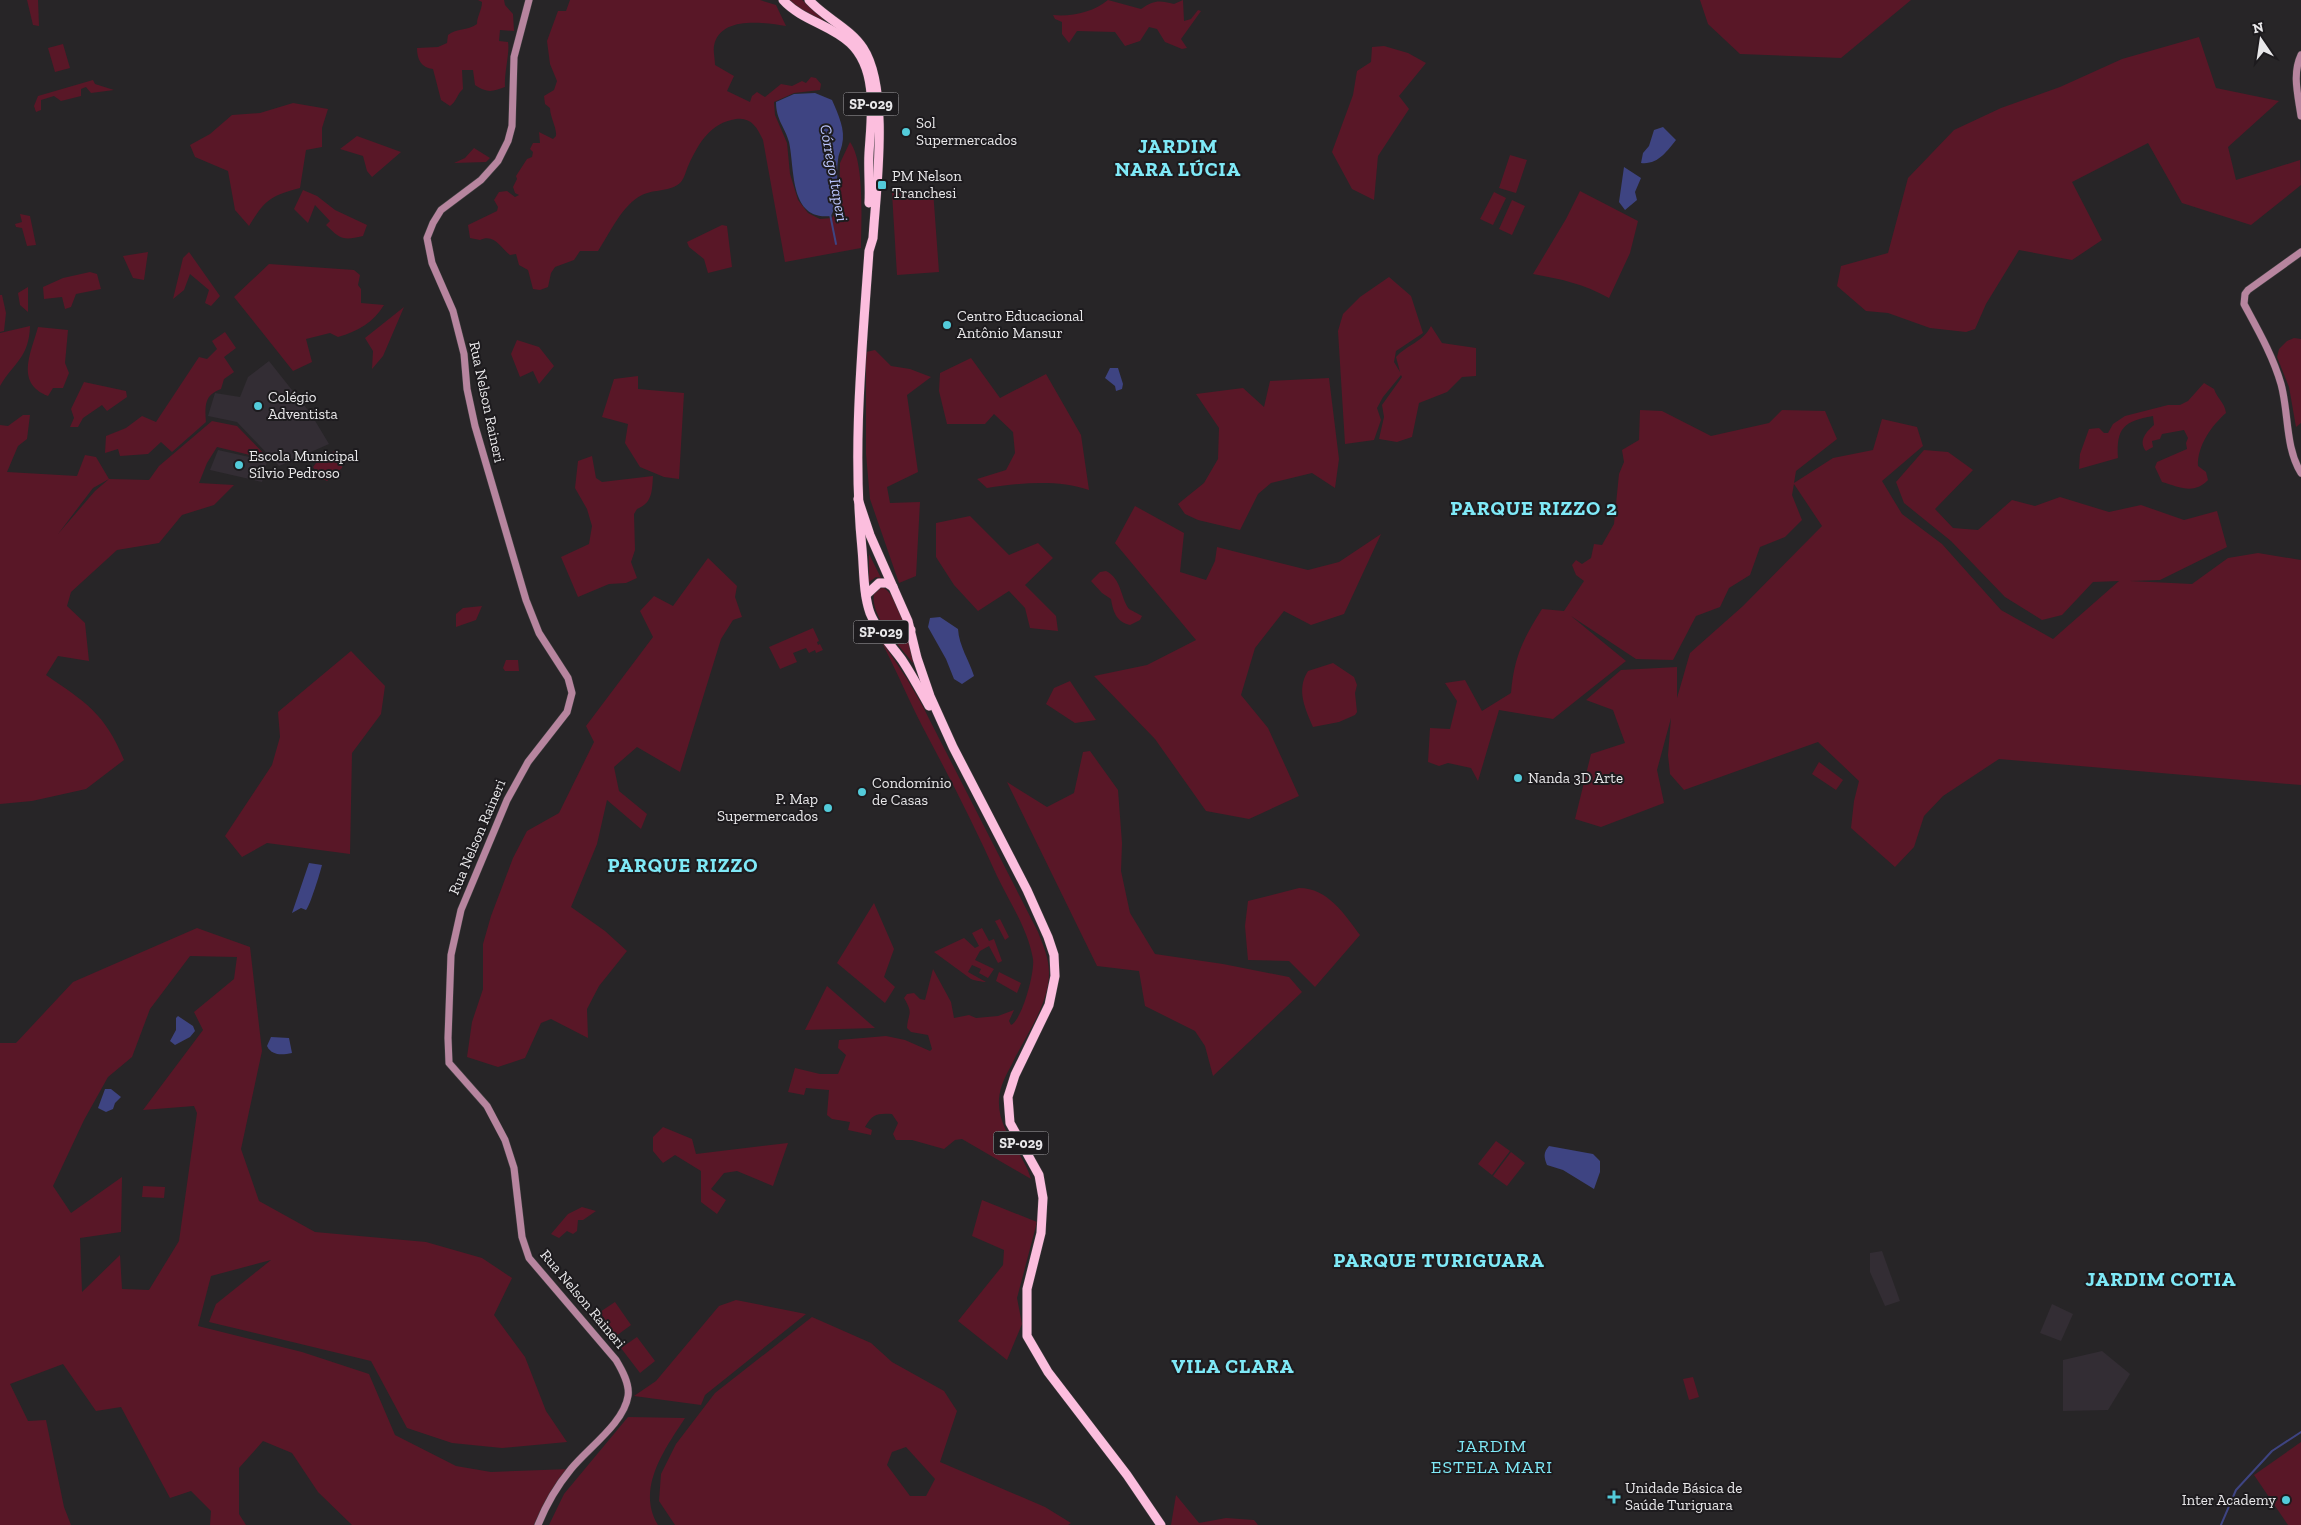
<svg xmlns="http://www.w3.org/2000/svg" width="2301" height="1525" font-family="'Zilla Slab',serif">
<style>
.built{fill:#332d34}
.green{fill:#591727;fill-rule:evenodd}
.water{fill:#3e4482}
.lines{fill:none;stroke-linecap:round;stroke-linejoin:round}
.stream{stroke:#3e4482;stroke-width:2}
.secondary-casing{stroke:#424042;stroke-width:8}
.highway-casing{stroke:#424042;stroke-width:10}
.secondary{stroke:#b7859f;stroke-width:7}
.highway{stroke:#fcbede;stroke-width:9}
.poi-dot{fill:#53cbda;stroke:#1d1b1e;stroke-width:2}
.labels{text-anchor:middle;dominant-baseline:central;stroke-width:4;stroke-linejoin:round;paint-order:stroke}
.shield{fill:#1d1b1e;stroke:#acaaad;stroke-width:1}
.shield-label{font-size:14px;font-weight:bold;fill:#e9e8ea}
.poi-label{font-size:15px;fill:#e9e8ea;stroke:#1d1b1e;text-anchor:start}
.street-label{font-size:15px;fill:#e9e8ea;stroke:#1d1b1e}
.water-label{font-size:16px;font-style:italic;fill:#bbc5fd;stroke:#1d1b1e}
.quarter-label{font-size:18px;letter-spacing:1px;fill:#7fe9f7;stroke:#1d1b1e}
.district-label{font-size:20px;font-weight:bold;letter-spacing:1px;fill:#7fe9f7;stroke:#1d1b1e}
</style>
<rect width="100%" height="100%" fill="#272527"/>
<g class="built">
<path d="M 269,361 L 311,414 L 329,444 L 279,466 L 237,422 L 208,416 L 215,393 L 240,397 L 248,377 Z"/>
<path d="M 218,450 L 267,461 L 262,482 L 210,470 Z"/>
<path d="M 1882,1251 L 1900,1301 L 1885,1306 L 1870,1272 L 1870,1253 Z"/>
<path d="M 2052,1304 L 2073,1314 L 2061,1341 L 2040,1333 Z"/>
<path d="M 2102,1351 L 2130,1374 L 2108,1410 L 2063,1411 L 2063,1360 Z"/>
</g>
<g class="green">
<path d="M 27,0 L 38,0 L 39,26 L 33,25 Z"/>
<path d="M 478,0 L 504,0 L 505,5 L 513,14 L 514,31 L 500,30 L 499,41 L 508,42 C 510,52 504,73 505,87 C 492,92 487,93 475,85 L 473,70 L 462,70 L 463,89 C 457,94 457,101 450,106 L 441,100 L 433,69 C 421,68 417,59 417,48 L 438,47 L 447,43 L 448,35 C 457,28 467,31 477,24 C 477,16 482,10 482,2 Z"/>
<path d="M 570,0 L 760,0 L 776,5 L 786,26 C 765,23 720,15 714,46 C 713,51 715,59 715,65 L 734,76 L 727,91 L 750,102 L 752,96 L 757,92 L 765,97 L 781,84 L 792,86 L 802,81 L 806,83 L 811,77 L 816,78 L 821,84 L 820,90 L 794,93 L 774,102 L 775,115 L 787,143 L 790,174 L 798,200 L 808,213 L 820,219 L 832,218 L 839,205 L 840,163 L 850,142 C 865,162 861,222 861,248 L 785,262 L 763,140 C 757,127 751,117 736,119 C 710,123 699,143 689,164 C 686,170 685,177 681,182 C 671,192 654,189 642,195 C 622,205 610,233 598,251 L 580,251 L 574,260 L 555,267 L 551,273 L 548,287 L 540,290 L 533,289 L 528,270 L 519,265 L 516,254 L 510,255 C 501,248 494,233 480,240 L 470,238 L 468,225 L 497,211 L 498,207 L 494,200 L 499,192 L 507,191 L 515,197 L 519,195 L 515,193 L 513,187 L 517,179 L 516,176 L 527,159 L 532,157 L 533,152 L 530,149 L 533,143 L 540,143 L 539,132 L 553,139 L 556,136 C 557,128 550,117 550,108 L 545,104 L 544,96 L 554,90 L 557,81 L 550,64 L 547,41 L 558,11 L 566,11 Z"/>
<path d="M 787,0 L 802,0 L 825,21 L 799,9 Z"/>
<path d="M 1108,0 L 1141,9 C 1154,0 1159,0 1174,4 L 1183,0 L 1184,21 L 1191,19 L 1198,10 L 1201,11 L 1181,39 L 1187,48 L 1182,49 L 1165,42 L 1157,29 L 1149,27 L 1140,41 L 1125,46 L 1115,32 L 1077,31 L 1069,43 L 1062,34 L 1062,22 L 1055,19 L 1053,15 C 1071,17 1094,12 1108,0 Z"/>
<path d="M 1700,0 L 1911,0 L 1841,58 L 1740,54 L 1708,24 Z"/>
<path d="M 2199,37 L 2216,88 L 2279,101 L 2228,147 L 2236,180 L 2300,160 L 2301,185 L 2251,225 L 2182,203 L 2148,143 L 2072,182 L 2102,240 L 2072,260 L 2019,250 L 1986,304 L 1975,329 L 1966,332 L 1930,328 L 1888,313 L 1866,311 L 1837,286 L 1841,266 L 1888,253 L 1908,178 L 1954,130 L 2001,108 L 2060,87 L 2122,59 Z"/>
<path d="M 63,44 L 70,68 L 55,72 L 48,48 Z"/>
<path d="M 1384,46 L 1408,53 L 1426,63 L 1399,96 L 1409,109 L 1378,156 L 1374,200 L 1352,189 L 1332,152 L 1353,95 L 1357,71 L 1371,62 L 1372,47 Z"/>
<path d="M 93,80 L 95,84 L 114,90 L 91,93 L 86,87 L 81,89 L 81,96 L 61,101 L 54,96 L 41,100 L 41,110 L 36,112 L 34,106 L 38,96 Z"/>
<path d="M 293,103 L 328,109 L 322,128 L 322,147 L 306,150 L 300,188 C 270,196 265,200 249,226 L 235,210 L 228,171 L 195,157 L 190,145 L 210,134 L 232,115 L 260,113 Z"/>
<path d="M 357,136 L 401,152 L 372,177 L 367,171 L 363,156 L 340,149 Z"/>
<path d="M 474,148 L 490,158 L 486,162 L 454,163 L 465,158 Z"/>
<path d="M 1510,155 L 1527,160 L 1516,193 L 1499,188 Z"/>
<path d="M 303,190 L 317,196 L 335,210 L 367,225 L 363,236 C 343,241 340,239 326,225 L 330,221 L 315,205 L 308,223 L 294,209 Z"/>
<path d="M 933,190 L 939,272 L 897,275 L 892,193 Z"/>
<path d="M 1580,191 L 1638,221 L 1630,253 L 1609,298 C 1584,284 1561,279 1533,274 L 1566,219 Z"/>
<path d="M 1494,192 L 1506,198 L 1493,225 L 1480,219 Z"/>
<path d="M 1512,200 L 1525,206 L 1512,235 L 1499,229 Z"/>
<path d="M 20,214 L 30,216 L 36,245 L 27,246 L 22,228 L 16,227 L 15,224 L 22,222 Z"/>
<path d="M 722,225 L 727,226 L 732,267 L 708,273 L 704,259 L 689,247 L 687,242 Z"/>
<path d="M 148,252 L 144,280 L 133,278 L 123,256 Z"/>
<path d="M 189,252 L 220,296 L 211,306 L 205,303 L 209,290 L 190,274 L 184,290 L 173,299 L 183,258 Z"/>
<path d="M 269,264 L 354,270 L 360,275 L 358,285 L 361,289 L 361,303 L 384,305 C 373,323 358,331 338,337 L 330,333 L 306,339 L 312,362 L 293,371 L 234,297 Z"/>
<path d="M 90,272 L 97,274 L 101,289 L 76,294 L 71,307 L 65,309 L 62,297 L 44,299 L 43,287 L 63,278 Z"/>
<path d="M 1389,277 L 1411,296 L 1423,333 L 1396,351 L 1394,362 L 1400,372 L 1396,357 C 1408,344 1423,342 1431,326 L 1442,343 L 1476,348 L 1476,376 L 1462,377 L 1447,392 L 1419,403 L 1412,437 L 1397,442 L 1379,439 L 1384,417 L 1382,405 L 1402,377 L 1401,375 L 1383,397 L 1377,408 L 1381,420 L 1374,440 L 1345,444 L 1338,331 L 1343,314 L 1360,297 Z"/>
<path d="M 28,287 L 28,312 L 20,305 L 18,293 Z"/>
<path d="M 0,295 L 2,295 L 6,313 L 4,331 L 0,332 Z"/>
<path d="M 404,307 L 383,356 L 372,369 L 373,351 L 365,338 Z"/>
<path d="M 30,326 C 29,358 14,362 0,386 L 0,333 Z"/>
<path d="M 38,327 L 68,330 L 65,363 L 69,373 L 63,388 L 53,388 L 48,396 C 15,383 31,353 38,327 Z"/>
<path d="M 225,332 L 236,348 L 224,357 L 234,372 L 224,379 L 221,389 C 204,395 205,406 206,422 L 172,452 L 161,442 L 148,454 L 120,456 L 118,449 L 105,453 L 106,436 L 126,428 L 142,416 L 156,422 L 199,357 L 207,359 L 217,349 L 212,341 Z"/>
<path d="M 2294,338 L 2301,339 L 2301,423 L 2296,427 L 2289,387 L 2277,357 L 2279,349 L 2287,341 Z"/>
<path d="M 517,340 L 539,347 L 554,366 L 539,384 L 533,371 L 520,377 L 511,354 Z"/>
<path d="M 875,350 L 891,366 L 910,369 L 931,377 L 907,395 L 918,472 L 887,487 L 890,503 L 920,502 L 916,576 L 899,583 L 870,499 L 866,454 L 866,352 Z"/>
<path d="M 971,358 L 1000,398 L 1046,374 L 1081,435 L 1089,490 C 1057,479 1020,483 987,488 L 977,479 L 1006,470 L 1015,453 L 1013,432 L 994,414 L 985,424 L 947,424 L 939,391 L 940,373 Z"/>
<path d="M 638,376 L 638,389 L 684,393 L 679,479 L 664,477 L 640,467 L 625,443 L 628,424 L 602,417 L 614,379 Z"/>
<path d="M 1329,378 L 1339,459 L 1335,488 L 1312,473 L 1271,483 L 1258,494 L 1240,530 L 1198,520 L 1185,514 L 1178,504 L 1204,483 L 1218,459 L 1219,428 L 1196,394 L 1243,388 L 1264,407 L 1270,381 Z"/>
<path d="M 84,382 L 126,391 L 127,397 L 107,411 L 102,405 L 83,418 L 78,427 L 70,427 L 74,418 L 71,409 Z"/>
<path d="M 2204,383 L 2214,389 C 2217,398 2225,403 2226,413 C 2212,425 2197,446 2198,466 L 2206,472 L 2208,480 C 2194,495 2179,487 2162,482 L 2155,467 L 2157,462 L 2187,449 L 2186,443 L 2188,438 L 2184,430 L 2162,434 L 2160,439 L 2152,441 L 2153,447 L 2146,451 C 2138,441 2146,432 2154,425 L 2153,416 C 2124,421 2116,428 2118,458 L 2079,469 L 2080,454 L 2089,429 L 2099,428 L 2104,433 L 2108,433 L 2113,424 L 2125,416 L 2168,405 L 2180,405 L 2188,401 Z"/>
<path d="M 1640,410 L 1662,411 L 1711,436 L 1769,423 L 1782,410 L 1825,411 L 1837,439 L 1796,471 L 1794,483 L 1833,458 L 1873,450 L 1882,419 L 1917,427 L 1923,446 L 1882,481 L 1902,514 L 1942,544 L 2001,610 L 2053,639 L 2119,581 L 2093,582 L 2062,615 L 2042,620 L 2005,597 L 1951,541 L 1904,503 L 1896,482 L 1924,450 L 1948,452 L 1973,470 L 1935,509 L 1953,528 L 1978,530 L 2012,500 L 2035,506 L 2060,497 L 2109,512 L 2141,505 L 2184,520 L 2217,511 L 2227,547 L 2160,580 L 2130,581 L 2192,584 L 2228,558 L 2258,553 L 2301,560 L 2301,785 L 1999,759 L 1943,796 L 1924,816 L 1914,847 L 1895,867 L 1851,828 L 1854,801 L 1859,781 L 1818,742 L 1684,790 L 1670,774 L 1668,755 L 1671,718 L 1657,770 L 1664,803 L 1601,827 L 1575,819 L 1591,754 L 1625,743 L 1613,710 L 1586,700 L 1621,670 L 1677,667 L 1677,698 L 1690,653 L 1743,606 L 1822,526 L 1794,484 L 1792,495 L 1802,520 L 1785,537 L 1760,547 L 1750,575 L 1729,588 L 1720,607 L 1696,616 L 1673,660 L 1636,659 L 1571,616 L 1626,661 L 1553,719 L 1499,710 L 1478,781 L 1471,768 L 1448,763 L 1439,766 L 1428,762 L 1430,728 L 1450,729 L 1457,701 L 1445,683 L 1465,680 L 1482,711 L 1511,693 C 1514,657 1523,639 1542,609 L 1564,611 L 1584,581 L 1576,575 L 1572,565 L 1576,560 L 1582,564 L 1591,558 L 1594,544 L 1602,545 L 1614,524 L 1619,474 L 1624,462 L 1622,450 L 1639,440 Z"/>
<path d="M 23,415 L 30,415 L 27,439 L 18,446 L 7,472 L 77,476 L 85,455 L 96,457 L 109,479 L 149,480 L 159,466 L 212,421 L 237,426 L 270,460 L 217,447 L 207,463 L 199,483 L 234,485 L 214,505 L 182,515 L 159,543 L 117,550 L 71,592 L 67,606 L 85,623 L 89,661 L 58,656 L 46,675 C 85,702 105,713 124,760 L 86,789 L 32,801 L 0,804 L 0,425 L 8,426 ZM 109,479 L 95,491 L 58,534 L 93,488 Z"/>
<path d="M 335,451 L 343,460 L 342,468 L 327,481 L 319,477 L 313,467 L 320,458 Z"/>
<path d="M 592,456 L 596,478 L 602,482 L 653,476 C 652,492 652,503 637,509 L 634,514 L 635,550 L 631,562 L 637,578 L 626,583 L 609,584 L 578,597 L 561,557 L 589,544 L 592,526 L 587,509 L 575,488 L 578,461 Z"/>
<path d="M 1135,506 L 1184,533 L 1180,572 L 1206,580 L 1215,561 L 1217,547 L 1308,570 L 1339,562 L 1381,534 L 1344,614 L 1311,625 L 1284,611 L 1255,648 L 1241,695 L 1268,728 L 1299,796 L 1249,819 L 1206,811 L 1155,739 L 1094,676 L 1147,665 L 1196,640 L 1115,543 Z"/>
<path d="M 970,516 L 1009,555 L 1038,543 L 1053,558 L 1025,585 L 1056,616 L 1058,631 L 1030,628 L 1025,608 L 1009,591 L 978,611 L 954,585 L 936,557 L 936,523 Z"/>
<path d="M 869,554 L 881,578 L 876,577 L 869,582 Z"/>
<path d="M 708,558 L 737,586 L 735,597 L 742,617 L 733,620 L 721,639 L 680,772 L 637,747 L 614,767 L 619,791 L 647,814 L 641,829 L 607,800 L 597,844 L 571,907 L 605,931 L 627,951 L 599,986 L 587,1009 L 588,1038 L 551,1019 L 541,1023 L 525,1058 L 498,1067 L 467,1057 L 472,1022 L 483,989 L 483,944 L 491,916 L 513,858 L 527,831 L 559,813 L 594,742 L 586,726 L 653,637 L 640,611 L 654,596 L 673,606 Z"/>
<path d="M 1106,571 C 1122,579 1120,597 1129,609 L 1142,616 L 1140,620 L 1130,625 C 1116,622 1113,611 1111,599 L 1102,593 L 1091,581 L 1100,572 Z"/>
<path d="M 882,587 C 892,591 905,617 902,628 L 894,632 L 886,629 C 879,620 869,600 876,589 Z"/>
<path d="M 482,606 L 476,620 L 456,627 L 456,614 L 463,608 Z"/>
<path d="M 813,628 L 819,641 L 817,642 L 818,645 L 820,644 L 823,650 L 816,653 L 815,650 L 809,653 L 806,648 L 793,653 L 797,662 L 780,669 L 769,647 Z"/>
<path d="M 908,634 L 913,662 L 913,663 L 894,640 L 905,637 Z"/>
<path d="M 879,637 L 907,679 L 921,703 L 1038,932 C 1043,945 1049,958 1049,973 C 1049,1005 1025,1036 1012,1064 C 1006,1075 1000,1086 999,1099 C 997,1130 1023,1152 1031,1179 L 962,1139 L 955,1140 L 944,1149 L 912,1140 L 896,1140 L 893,1134 L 898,1123 L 892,1114 C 878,1113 872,1114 865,1127 L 872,1130 L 871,1135 L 848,1130 L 850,1122 L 832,1119 L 827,1115 L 829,1090 L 806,1088 L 804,1095 L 788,1092 L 795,1068 L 820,1074 L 838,1074 L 846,1055 L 838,1048 L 839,1040 L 886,1036 L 905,1040 L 930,1051 L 932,1049 L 928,1035 L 911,1032 L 907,1028 C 908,1012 914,1015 904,998 L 907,994 L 914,993 L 920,999 L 925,1000 L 933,969 L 951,1002 L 954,1018 L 969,1015 L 976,1018 L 998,1016 L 1014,1010 L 1009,1021 L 1011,1025 C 1022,1020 1035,972 1033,959 C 1028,929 1010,903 997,876 C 976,829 953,784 929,739 C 911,706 897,671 879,637 Z"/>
<path d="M 351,651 L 385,686 L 381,714 L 352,753 L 350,854 L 267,843 L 242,857 L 225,836 L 272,765 L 280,737 L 278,712 Z"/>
<path d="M 506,660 L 518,660 L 519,671 L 505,671 L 503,668 Z"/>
<path d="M 1333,663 L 1354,677 L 1357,685 L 1355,693 L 1357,712 L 1355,715 L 1339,722 L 1313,727 C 1305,708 1296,690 1308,671 Z"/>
<path d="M 1070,681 L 1096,720 L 1075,723 L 1046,704 L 1054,688 Z"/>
<path d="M 1090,751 L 1118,790 L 1122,843 L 1121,871 L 1130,913 L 1155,954 L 1223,964 L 1289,977 L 1302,992 L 1213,1076 L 1205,1046 L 1195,1031 L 1145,1006 L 1139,971 L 1097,966 L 1007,782 L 1047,807 L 1074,793 L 1083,752 Z"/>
<path d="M 1819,762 L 1843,780 L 1836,790 L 1812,774 Z"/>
<path d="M 1299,888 C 1328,888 1345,915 1360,935 L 1315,987 L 1289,961 L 1248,960 L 1245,926 L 1248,901 Z"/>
<path d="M 874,903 L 894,949 L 884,977 L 895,987 L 885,1003 L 837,963 Z"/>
<path d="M 1000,919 L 1009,937 L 1005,940 L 995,921 Z"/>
<path d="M 197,928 L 250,947 L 262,1051 L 241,1149 L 259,1201 L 315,1232 L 426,1242 L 482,1258 L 512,1278 L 494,1315 L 525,1357 L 546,1411 L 567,1442 L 502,1448 L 452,1443 L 407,1428 L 371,1361 L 209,1322 L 216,1304 L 271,1260 L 211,1276 L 198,1326 L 302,1352 L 369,1374 L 395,1435 L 456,1466 L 491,1472 L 571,1469 L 538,1525 L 352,1525 L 318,1492 L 292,1453 L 263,1441 L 239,1468 L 239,1514 L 246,1525 L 210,1525 L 211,1511 L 191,1491 L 170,1498 L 121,1407 L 96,1411 L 63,1364 L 10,1384 L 28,1421 L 46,1420 L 64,1507 L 71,1525 L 0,1525 L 0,1043 L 16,1043 L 73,982 ZM 190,956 L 237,957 L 234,979 L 194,1012 L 203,1030 L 143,1110 L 194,1106 L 197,1113 L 179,1241 L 149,1290 L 122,1289 L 120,1255 L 82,1292 L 80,1238 L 121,1232 L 122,1177 L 71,1213 L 53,1186 L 84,1120 L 108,1077 L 132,1057 L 150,1009 Z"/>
<path d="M 982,928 L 989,941 L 994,939 L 1002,961 L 998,963 L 989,946 L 980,951 L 975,960 L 994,969 L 988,978 L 979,973 L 981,969 L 972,965 L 968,972 L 986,982 C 983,982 973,980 971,979 L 934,952 L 964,938 L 975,948 L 979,946 L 972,933 Z"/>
<path d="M 999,972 L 1021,983 L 1017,993 L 996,981 Z"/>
<path d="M 827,986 L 875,1028 L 805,1030 Z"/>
<path d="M 663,1127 L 692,1139 L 696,1154 L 788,1143 L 773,1186 L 737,1171 L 724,1173 L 711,1189 L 726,1200 L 717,1214 L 701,1202 L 701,1171 L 675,1155 L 663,1163 L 653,1151 L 653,1137 Z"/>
<path d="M 1496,1141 L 1510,1151 L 1492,1175 L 1478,1164 Z"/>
<path d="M 1511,1152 L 1525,1163 L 1507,1186 L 1493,1176 Z"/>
<path d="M 143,1186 L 165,1187 L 164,1198 L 142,1197 Z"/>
<path d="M 982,1200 L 1037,1222 L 1017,1298 L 1022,1324 L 1007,1360 L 958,1321 L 1003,1265 L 1004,1250 L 972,1236 Z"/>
<path d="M 582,1207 L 596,1211 L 583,1220 L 578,1220 L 577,1231 L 573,1234 L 567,1231 L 559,1238 L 551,1234 L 568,1214 Z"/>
<path d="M 736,1300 L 806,1314 L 705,1395 L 701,1405 L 634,1396 L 656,1381 L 719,1306 Z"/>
<path d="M 615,1302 L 631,1325 L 616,1336 L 600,1312 Z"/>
<path d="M 812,1317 L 871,1343 L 892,1362 L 944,1391 L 957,1411 L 940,1462 L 1045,1507 L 1071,1523 L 1068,1525 L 675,1525 L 659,1501 L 661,1474 L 676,1444 L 715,1393 ZM 906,1447 L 935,1479 L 926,1496 L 910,1496 L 887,1465 L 892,1452 Z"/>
<path d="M 637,1337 L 655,1361 L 640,1373 L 621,1348 Z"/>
<path d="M 1693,1377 L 1699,1397 L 1689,1400 L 1683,1379 Z"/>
<path d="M 628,1417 L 685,1418 C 665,1449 636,1488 658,1525 L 549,1525 L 564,1494 Z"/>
<path d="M 2301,1442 L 2301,1525 L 2288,1525 L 2254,1475 Z"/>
<path d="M 1176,1495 L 1199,1523 L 1226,1518 L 1254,1520 L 1258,1525 L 1171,1525 Z"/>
</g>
<g class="water">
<path d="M 815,93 L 832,100 C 838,114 846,130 842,145 C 841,150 838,155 838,160 C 835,182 842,194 831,216 C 789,221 795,169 789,142 C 785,127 776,120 776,102 L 794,94 Z"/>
<path d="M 1663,127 L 1676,140 C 1667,151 1658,165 1641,163 L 1643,153 L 1649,146 L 1654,130 Z"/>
<path d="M 1624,167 L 1641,178 L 1635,192 L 1637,200 L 1625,210 L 1619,202 Z"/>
<path d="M 1110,368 L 1118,368 L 1123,384 L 1122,389 L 1116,391 L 1115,386 L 1105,378 Z"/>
<path d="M 940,617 L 958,629 C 959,646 969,660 974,676 L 962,684 L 954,679 L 946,659 L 928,627 L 930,618 Z"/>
<path d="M 309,863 L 322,865 C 320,873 310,906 306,910 L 301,908 L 292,913 Z"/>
<path d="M 178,1016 L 193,1026 L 195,1031 L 190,1037 L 175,1045 L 170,1041 L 176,1030 L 176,1018 Z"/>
<path d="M 271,1037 L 289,1038 L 292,1053 C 282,1055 272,1056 267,1046 Z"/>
<path d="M 105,1089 L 111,1089 L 121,1097 L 115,1103 L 113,1109 L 106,1112 L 98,1108 Z"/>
<path d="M 1549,1146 L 1593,1154 L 1600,1161 L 1600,1172 L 1594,1189 L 1563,1170 L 1547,1165 C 1544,1157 1543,1153 1549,1146 Z"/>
</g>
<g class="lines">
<g class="stream">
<path d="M 830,214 L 836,244"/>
<path d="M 2221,1525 L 2236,1490 L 2272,1451 L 2301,1432"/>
</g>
<g class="secondary-casing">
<g id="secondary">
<path d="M 529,0 L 514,57 L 512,126 L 508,141 L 498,161 L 481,180 L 441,210 L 433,223 L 427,238 L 432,263 L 453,311 L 464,354 L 467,389 L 475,426 L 526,600 L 539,633 L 568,678 L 572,693 L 567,712 L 528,762 L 507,800 L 461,910 L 451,955 L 448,1038 L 449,1063 L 487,1106 L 505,1140 L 514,1168 L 522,1237 L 529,1258 L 616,1360 C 622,1370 630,1384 628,1396 C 624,1423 588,1448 571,1469 C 557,1486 546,1505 538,1525"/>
<path d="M 2301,55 C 2292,74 2298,95 2301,116"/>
<path d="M 2301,252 L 2248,290 L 2245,294 L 2244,304 C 2258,330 2273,356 2281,384 C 2289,413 2285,447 2301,473"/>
</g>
</g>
<g class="highway-casing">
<g id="highway">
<path d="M 783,0 C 801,20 831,25 850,43 C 879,70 871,119 869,153 C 868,170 870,187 869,203"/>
<path d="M 809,0 C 825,18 850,28 863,48 C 890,89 876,190 873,238 L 869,251 C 862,351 852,449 862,549 C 864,570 863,593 870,613 C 877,631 891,645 902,660 C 912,675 920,690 929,706"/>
<path d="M 858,499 L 870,535 L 908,621 L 917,658 L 930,696 L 953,747 L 1027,890 L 1048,937 L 1054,955 L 1055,976 L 1049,1005 L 1015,1075 L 1008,1097 L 1010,1123 L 1039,1175 L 1043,1198 L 1041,1233 L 1027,1289 L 1027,1336 L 1048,1372 L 1127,1475 L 1161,1525"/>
<path d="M 866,595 L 879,583 L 887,583 L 893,587"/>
<path d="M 881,632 L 894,635 L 911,630"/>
</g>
</g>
<use href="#secondary" class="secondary"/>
<use href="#highway" class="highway"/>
</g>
<g class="poi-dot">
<circle cx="906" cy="132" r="5"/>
<rect x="877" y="180" width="10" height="10" rx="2.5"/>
<circle cx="947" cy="325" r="5"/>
<circle cx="258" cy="406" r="5"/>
<circle cx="239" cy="465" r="5"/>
<circle cx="1518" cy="778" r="5"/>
<circle cx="862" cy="792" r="5"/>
<circle cx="828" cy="808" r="5"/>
<path d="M1611.5 1489.5h5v5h5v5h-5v5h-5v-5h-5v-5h5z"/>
<circle cx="2286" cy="1500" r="5"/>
</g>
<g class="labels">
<g class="shield">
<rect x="843.5" y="92.5" width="55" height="23" rx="4"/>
<rect x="853.5" y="620.5" width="55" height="23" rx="4"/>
<rect x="993.5" y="1131.5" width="55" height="23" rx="4"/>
</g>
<g class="shield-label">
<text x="871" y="104">SP-029</text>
<text x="881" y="632">SP-029</text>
<text x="1021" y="1143">SP-029</text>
</g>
<g class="poi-label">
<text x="916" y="123">Sol<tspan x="916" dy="17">Supermercados</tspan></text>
<text x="892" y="176">PM Nelson<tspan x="892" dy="17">Tranchesi</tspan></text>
<text x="957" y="316">Centro Educacional<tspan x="957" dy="17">Antônio Mansur</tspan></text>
<text x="268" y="397">Colégio<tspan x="268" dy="17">Adventista</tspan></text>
<text x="249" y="456">Escola Municipal<tspan x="249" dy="17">Sílvio Pedroso</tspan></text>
<text x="1528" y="778">Nanda 3D Arte</text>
<text x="872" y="783">Condomínio<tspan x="872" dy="17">de Casas</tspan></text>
<text x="818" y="799" text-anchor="end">P. Map<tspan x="818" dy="17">Supermercados</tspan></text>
<text x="1625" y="1488">Unidade Básica de<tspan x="1625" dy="17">Saúde Turiguara</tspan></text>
<text x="2276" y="1500" text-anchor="end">Inter Academy</text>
</g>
<g class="street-label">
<text transform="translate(487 402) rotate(78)">Rua Nelson Raineri</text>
<text transform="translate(477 837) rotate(-67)">Rua Nelson Raineri</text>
<text transform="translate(583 1299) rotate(50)">Rua Nelson Raineri</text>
</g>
<g class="water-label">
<text transform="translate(834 173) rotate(80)">Córrego Itaperi</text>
</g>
<g class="quarter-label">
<text x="1492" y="1446">JARDIM<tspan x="1492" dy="21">ESTELA MARI</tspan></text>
</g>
<g class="district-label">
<text x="1178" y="146">JARDIM<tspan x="1178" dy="23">NARA LÚCIA</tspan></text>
<text x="1534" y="508">PARQUE RIZZO 2</text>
<text x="683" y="865">PARQUE RIZZO</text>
<text x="1439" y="1260">PARQUE TURIGUARA</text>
<text x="2161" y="1279">JARDIM COTIA</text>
<text x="1233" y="1366">VILA CLARA</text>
</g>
</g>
<g transform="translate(2261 40) rotate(347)" stroke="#1d1b1e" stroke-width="4" paint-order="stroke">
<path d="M0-4L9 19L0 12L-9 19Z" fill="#e9e8ea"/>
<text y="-8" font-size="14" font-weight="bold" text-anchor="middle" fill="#e9e8ea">N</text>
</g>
</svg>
